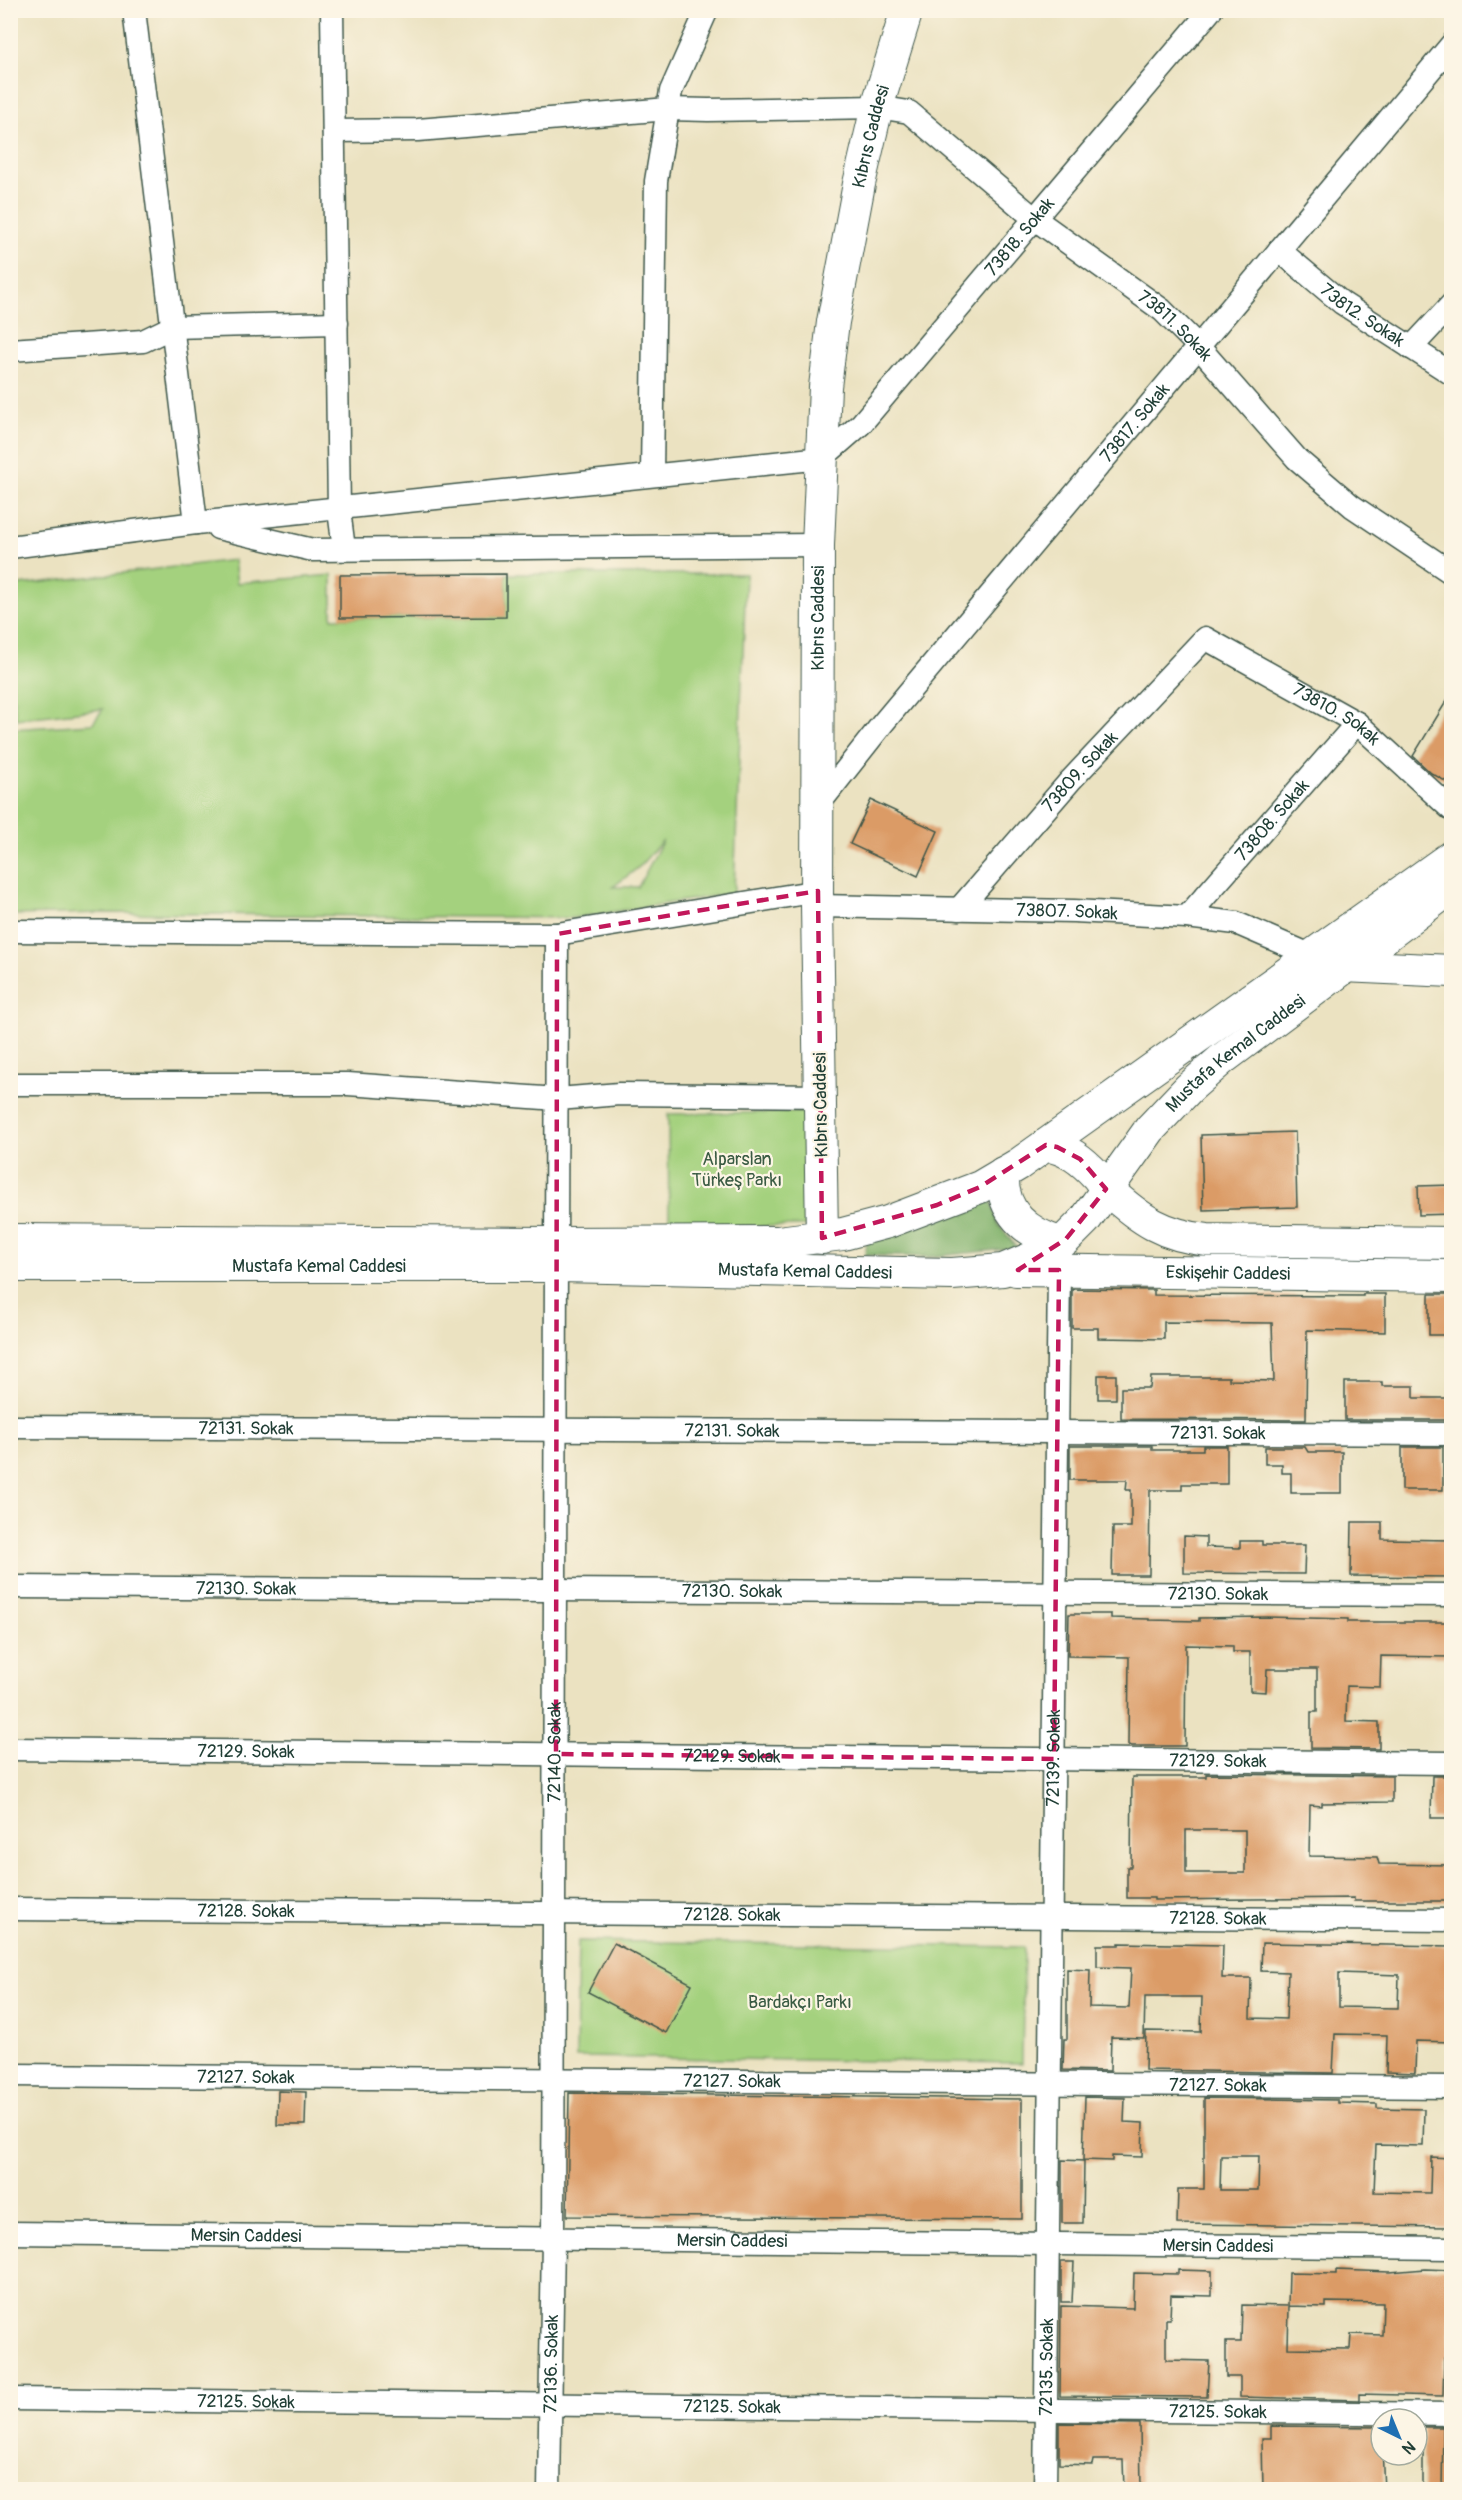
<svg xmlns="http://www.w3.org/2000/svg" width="1462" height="2500" font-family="Pangolin,sans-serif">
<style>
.green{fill:#a4d17e;stroke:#628759;stroke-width:1.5;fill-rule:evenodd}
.forest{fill:#83b36d;stroke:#517850;stroke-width:1.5}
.building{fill:#db9b66;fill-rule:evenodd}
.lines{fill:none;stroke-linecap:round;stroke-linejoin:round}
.street-casing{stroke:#3e5649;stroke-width:25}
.secondary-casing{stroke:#3e5649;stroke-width:34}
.street{stroke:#fff;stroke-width:22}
.secondary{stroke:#fff;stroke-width:32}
.marked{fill:none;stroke:#c2185b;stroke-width:4.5;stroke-dasharray:12 8;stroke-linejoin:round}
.labels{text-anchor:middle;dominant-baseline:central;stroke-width:4.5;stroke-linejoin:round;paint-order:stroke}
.street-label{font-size:18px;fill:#1f3d34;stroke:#fcf5e5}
.park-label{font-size:18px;fill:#3a5b43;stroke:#fcf5e5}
</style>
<rect width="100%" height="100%" fill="#fcf5e5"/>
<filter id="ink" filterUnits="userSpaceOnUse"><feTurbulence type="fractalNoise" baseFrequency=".0167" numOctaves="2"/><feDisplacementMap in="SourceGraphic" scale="12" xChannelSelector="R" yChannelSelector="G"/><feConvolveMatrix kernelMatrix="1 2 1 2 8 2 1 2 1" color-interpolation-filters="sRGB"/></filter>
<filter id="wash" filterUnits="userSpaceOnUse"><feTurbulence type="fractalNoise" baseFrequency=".008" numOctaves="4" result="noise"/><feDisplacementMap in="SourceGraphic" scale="24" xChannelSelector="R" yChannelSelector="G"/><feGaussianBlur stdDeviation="1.35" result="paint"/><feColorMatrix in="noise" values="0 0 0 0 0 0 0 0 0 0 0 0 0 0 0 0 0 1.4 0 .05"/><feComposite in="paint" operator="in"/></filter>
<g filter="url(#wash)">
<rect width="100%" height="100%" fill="#ebe2c1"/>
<g class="green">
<path d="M 234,560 L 237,583 L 332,575 L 332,618 L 506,617 L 506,574 L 746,574 L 734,893 L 573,918 L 107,913 L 11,915 L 11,729 L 92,724 L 103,709 L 16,719 L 10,669 L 11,586 ZM 663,840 L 638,887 L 613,887 L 639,867 Z"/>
<path d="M 805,1112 L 806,1226 L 669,1227 L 668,1114 Z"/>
<path d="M 578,1941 L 1024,1947 L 1022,2063 L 576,2057 Z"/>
</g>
<path class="forest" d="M 990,1198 L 998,1224 L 1017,1248 L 928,1257 L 865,1255 L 867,1240 Z"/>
<g id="blocks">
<g class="building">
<path d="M 506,574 L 506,617 L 340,618 L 340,575 Z"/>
<path d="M 1452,692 L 1452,785 L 1431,773 L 1413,756 Z"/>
<path d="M 871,800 L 938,831 L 918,876 L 850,844 Z"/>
<path d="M 1295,1132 L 1297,1207 L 1203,1210 L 1201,1135 Z"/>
<path d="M 1452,1185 L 1452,1214 L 1419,1215 L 1418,1186 Z"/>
<path d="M 1072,1289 L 1154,1290 L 1154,1295 L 1363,1296 L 1363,1294 L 1385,1294 L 1385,1332 L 1307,1330 L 1306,1420 L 1121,1419 L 1121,1388 L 1150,1388 L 1151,1377 L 1229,1377 L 1229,1380 L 1274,1381 L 1272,1323 L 1164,1322 L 1164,1339 L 1098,1338 L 1098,1328 L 1072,1328 Z"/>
<rect x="1429" y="1294" width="23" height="41"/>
<rect x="1098" y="1375" width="18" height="24"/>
<path d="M 1345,1382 L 1382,1382 L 1382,1386 L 1414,1386 L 1414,1398 L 1452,1398 L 1452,1420 L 1345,1420 Z"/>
<path d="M 1070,1446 L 1152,1446 L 1152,1450 L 1203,1450 L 1203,1446 L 1227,1446 L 1227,1484 L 1182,1484 L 1182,1490 L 1150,1490 L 1149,1575 L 1112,1575 L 1113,1527 L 1131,1527 L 1131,1490 L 1126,1490 L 1127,1480 L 1070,1480 Z"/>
<path d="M 1265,1447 L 1305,1447 L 1308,1452 L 1342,1452 L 1342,1493 L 1291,1493 L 1291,1473 L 1282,1473 L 1282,1464 L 1265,1464 Z"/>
<rect x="1402" y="1447" width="41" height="43"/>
<path d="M 1352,1522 L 1382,1522 L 1382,1539 L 1452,1540 L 1452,1577 L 1351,1576 Z"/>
<path d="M 1184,1536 L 1206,1537 L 1206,1547 L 1240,1548 L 1240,1541 L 1262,1541 L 1262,1545 L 1305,1545 L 1304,1574 L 1184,1573 Z"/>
<path d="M 1069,1614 L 1111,1614 L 1111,1618 L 1149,1619 L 1149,1620 L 1199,1621 L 1199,1618 L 1267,1617 L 1348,1619 L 1348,1622 L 1450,1622 L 1450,1657 L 1381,1656 L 1380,1687 L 1347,1686 L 1346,1721 L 1379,1722 L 1379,1749 L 1311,1748 L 1311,1712 L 1317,1712 L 1317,1669 L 1267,1669 L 1266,1692 L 1250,1691 L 1250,1652 L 1233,1652 L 1233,1646 L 1186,1645 L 1185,1746 L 1132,1746 L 1128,1745 L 1129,1657 L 1068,1656 Z"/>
<path d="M 1206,1774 L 1392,1776 L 1392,1802 L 1322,1803 L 1322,1806 L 1310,1805 L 1309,1856 L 1377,1857 L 1379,1864 L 1452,1865 L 1452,1901 L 1354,1901 L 1354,1898 L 1154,1900 L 1154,1898 L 1127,1898 L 1127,1867 L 1131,1867 L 1132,1777 L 1206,1777 ZM 1186,1830 L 1245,1830 L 1245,1873 L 1186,1873 Z"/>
<path d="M 1432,1776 L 1452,1776 L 1452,1818 L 1431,1818 Z"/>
<path d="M 614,1943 L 692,1984 L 666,2033 L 588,1992 Z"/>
<path d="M 1119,1943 L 1223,1945 L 1222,1978 L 1251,1978 L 1250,2018 L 1286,2019 L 1288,1972 L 1261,1971 L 1262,1943 L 1452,1946 L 1452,2042 L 1416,2041 L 1415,2073 L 1386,2072 L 1387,2035 L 1335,2034 L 1333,2073 L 1145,2070 L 1146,2031 L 1201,2032 L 1202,1997 L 1145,1997 L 1144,2038 L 1111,2037 L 1110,2071 L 1063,2070 L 1064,2039 L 1067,2039 L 1067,1969 L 1090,1970 L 1089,2007 L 1129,2008 L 1131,1968 L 1097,1967 L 1097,1945 L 1119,1945 ZM 1339,1973 L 1399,1975 L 1398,2008 L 1339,2007 Z"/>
<path d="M 278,2091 L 306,2092 L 305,2125 L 277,2125 Z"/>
<path d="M 569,2093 L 1022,2099 L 1022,2219 L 567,2216 Z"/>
<path d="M 1085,2097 L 1125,2098 L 1124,2122 L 1143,2123 L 1142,2157 L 1112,2156 L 1112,2161 L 1083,2160 Z"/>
<path d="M 1204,2098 L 1338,2100 L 1338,2103 L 1377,2104 L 1377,2108 L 1424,2109 L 1423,2146 L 1376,2145 L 1374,2192 L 1430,2193 L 1431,2157 L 1450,2158 L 1452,2227 L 1177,2224 L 1178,2189 L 1204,2189 ZM 1221,2156 L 1259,2156 L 1258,2190 L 1220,2190 Z"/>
<path d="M 1062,2160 L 1084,2161 L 1083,2223 L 1062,2223 Z"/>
<path d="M 1061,2262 L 1074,2262 L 1072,2302 L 1061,2302 Z"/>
<path d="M 1425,2269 L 1451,2270 L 1449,2358 L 1444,2358 L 1443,2396 L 1359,2394 L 1359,2400 L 1240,2397 L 1240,2377 L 1226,2377 L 1226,2342 L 1241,2342 L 1242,2305 L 1288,2306 L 1289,2273 L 1336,2274 L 1336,2270 L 1390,2272 ZM 1326,2302 L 1383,2303 L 1382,2335 L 1351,2334 L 1350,2349 L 1288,2348 L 1289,2306 L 1326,2307 Z"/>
<path d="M 1178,2270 L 1212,2271 L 1212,2296 L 1171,2295 L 1170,2319 L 1166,2319 L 1166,2360 L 1209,2361 L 1207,2397 L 1060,2396 L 1061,2306 L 1133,2308 L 1134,2273 L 1178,2274 Z"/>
<path d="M 1059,2423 L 1140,2424 L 1141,2490 L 1124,2490 L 1123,2460 L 1093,2460 L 1092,2465 L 1059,2464 Z"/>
<path d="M 1271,2426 L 1381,2427 L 1384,2490 L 1355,2490 L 1355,2484 L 1263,2490 L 1262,2438 L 1271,2438 Z"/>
<path d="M 1423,2427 L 1443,2427 L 1442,2490 L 1423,2490 Z"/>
</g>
</g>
</g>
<g filter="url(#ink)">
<use href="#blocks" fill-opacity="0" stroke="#3e5649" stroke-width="1.5"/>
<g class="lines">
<g class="street-casing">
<g id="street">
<path d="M 134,10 L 196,523"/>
<path d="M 332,10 L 339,510 L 344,549"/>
<path id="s1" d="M 334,131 L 418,130 L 668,109 L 708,110 L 877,107 L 909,112 L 1035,219 L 1162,310 L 1198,346 L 1297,459 L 1352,506 L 1452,573"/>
<path id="s2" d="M 1279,250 L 1342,303 L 1452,374"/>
<path d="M 1411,348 L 1452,304"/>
<path d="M 10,350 L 143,341 L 172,327 L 337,323"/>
<path d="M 652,474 L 656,181 L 671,91 L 707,10"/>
<path d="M 218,528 L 313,550 L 818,545"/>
<path id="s3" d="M 10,547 L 196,523 L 822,458 L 861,424 L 1211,10"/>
<path id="s4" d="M 819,804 L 883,723 L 1452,44"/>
<path id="s5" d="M 817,906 L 1074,911 L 1187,917 L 1236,923 L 1310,955"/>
<path id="s6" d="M 959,909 L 1070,781 L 1205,638 L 1357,723 L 1452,810"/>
<path id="s7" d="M 1187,917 L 1357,723"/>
<path d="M 10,931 L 557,934 L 818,891"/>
<path d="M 10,1084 L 348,1084 L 558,1099 L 619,1094 L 822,1096"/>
<path id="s8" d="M 10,1427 L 1452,1434"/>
<path id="s9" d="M 10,1587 L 1452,1595"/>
<path id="s10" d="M 10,1749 L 1452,1763"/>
<path id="s11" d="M 10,1909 L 1452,1920"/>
<path id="s12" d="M 10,2075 L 1452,2087"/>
<path id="s13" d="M 10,2233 L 1452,2248"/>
<path id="s14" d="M 10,2399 L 1452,2414"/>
<path id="s15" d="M 549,2490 L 553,2239 L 557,934"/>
<path id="s16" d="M 1045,2490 L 1059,1270"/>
</g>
</g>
<g class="secondary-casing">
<g id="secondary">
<path d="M 1336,964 L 1343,966 L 1452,971"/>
<path d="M 1046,1145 C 1068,1149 1082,1160 1097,1176 C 1101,1181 1104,1187 1109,1191 C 1141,1220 1163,1235 1207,1240 L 1452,1243"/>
<path d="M 1003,1173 C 1000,1211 1026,1233 1060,1243"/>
<path id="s17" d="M 822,1238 L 817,906 L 818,545 L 825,387 L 833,322 L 859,184 L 877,107 L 907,10"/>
<path d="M 10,1240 L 557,1243 L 778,1242 L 843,1234 L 888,1222 L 980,1187 L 1019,1164 L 1452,856"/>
<path id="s18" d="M 10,1266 L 557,1266 L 952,1274 L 1003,1270 L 1046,1252 L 1066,1239 L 1085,1220 L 1150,1129 L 1189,1088 L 1221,1060 L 1452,887"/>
<path id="s19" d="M 1016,1270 L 1452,1276"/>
</g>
</g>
<use href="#street" class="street"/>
<use href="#secondary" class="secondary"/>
</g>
</g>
<path class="marked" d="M 818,891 L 822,1238 L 937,1205 L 980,1187 L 1046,1145 L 1057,1147 L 1080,1159 L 1106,1189 L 1066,1239 L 1018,1270 L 1059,1270 L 1054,1759 L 556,1754 L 557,934 Z"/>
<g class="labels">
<g class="street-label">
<text stroke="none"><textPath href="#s17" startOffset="1106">Kıbrıs Caddesi</textPath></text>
<text stroke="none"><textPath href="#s3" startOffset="1114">73818. Sokak</textPath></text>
<text stroke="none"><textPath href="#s2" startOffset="106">73812. Sokak</textPath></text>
<text stroke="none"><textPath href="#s1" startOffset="918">73811. Sokak</textPath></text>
<text stroke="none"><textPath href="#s4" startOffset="495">73817. Sokak</textPath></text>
<text stroke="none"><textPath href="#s17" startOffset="620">Kıbrıs Caddesi</textPath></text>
<text stroke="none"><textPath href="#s6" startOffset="518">73810. Sokak</textPath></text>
<text stroke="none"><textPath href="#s6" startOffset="183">73809. Sokak</textPath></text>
<text stroke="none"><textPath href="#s7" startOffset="129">73808. Sokak</textPath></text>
<text stroke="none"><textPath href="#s5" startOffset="250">73807. Sokak</textPath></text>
<text stroke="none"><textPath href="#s18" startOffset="1317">Mustafa Kemal Caddesi</textPath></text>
<text transform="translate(821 1105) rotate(-91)">Kıbrıs Caddesi</text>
<text stroke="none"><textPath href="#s18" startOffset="309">Mustafa Kemal Caddesi</textPath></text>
<text stroke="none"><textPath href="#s18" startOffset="795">Mustafa Kemal Caddesi</textPath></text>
<text stroke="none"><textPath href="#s19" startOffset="212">Eskişehir Caddesi</textPath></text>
<text stroke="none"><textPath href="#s8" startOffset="236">72131. Sokak</textPath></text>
<text stroke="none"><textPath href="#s8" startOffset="722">72131. Sokak</textPath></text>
<text stroke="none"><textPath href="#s8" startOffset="1208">72131. Sokak</textPath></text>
<text stroke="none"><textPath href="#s9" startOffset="236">72130. Sokak</textPath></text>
<text stroke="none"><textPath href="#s9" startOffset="722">72130. Sokak</textPath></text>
<text stroke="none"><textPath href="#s9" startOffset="1208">72130. Sokak</textPath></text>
<text stroke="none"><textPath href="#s10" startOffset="236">72129. Sokak</textPath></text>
<text stroke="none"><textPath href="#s15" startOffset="738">72140. Sokak</textPath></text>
<text stroke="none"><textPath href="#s10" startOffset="722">72129. Sokak</textPath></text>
<text stroke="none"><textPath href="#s16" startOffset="732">72139. Sokak</textPath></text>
<text stroke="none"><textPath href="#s10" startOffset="1208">72129. Sokak</textPath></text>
<text stroke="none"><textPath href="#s11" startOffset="236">72128. Sokak</textPath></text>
<text stroke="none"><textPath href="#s11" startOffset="722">72128. Sokak</textPath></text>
<text stroke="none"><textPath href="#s11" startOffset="1208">72128. Sokak</textPath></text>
<text stroke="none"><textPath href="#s12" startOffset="236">72127. Sokak</textPath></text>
<text stroke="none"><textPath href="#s12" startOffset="722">72127. Sokak</textPath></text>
<text stroke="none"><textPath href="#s12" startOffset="1208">72127. Sokak</textPath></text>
<text stroke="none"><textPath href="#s13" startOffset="236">Mersin Caddesi</textPath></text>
<text stroke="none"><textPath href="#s13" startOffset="722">Mersin Caddesi</textPath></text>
<text stroke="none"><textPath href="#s13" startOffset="1208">Mersin Caddesi</textPath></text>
<text stroke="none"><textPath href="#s15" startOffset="126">72136. Sokak</textPath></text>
<text stroke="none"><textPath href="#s16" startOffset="123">72135. Sokak</textPath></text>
<text stroke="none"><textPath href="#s14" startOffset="236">72125. Sokak</textPath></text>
<text stroke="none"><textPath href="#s14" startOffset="722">72125. Sokak</textPath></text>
<text stroke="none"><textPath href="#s14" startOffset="1208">72125. Sokak</textPath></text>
</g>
<g class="park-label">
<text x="737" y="1159">Alparslan<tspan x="737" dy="21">Türkeş Parkı</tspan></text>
<text x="800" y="2002">Bardakçı Parkı</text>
</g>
</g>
<rect width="1462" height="2500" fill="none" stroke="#fcf5e5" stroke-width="36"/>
<g transform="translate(1399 2437) rotate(137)"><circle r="28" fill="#fcf5e5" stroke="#a4ab9e" stroke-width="1.5"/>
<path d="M0-4.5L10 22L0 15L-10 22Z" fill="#1f6fb2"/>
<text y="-9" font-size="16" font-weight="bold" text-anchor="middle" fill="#1f3d34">N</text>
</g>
</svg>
